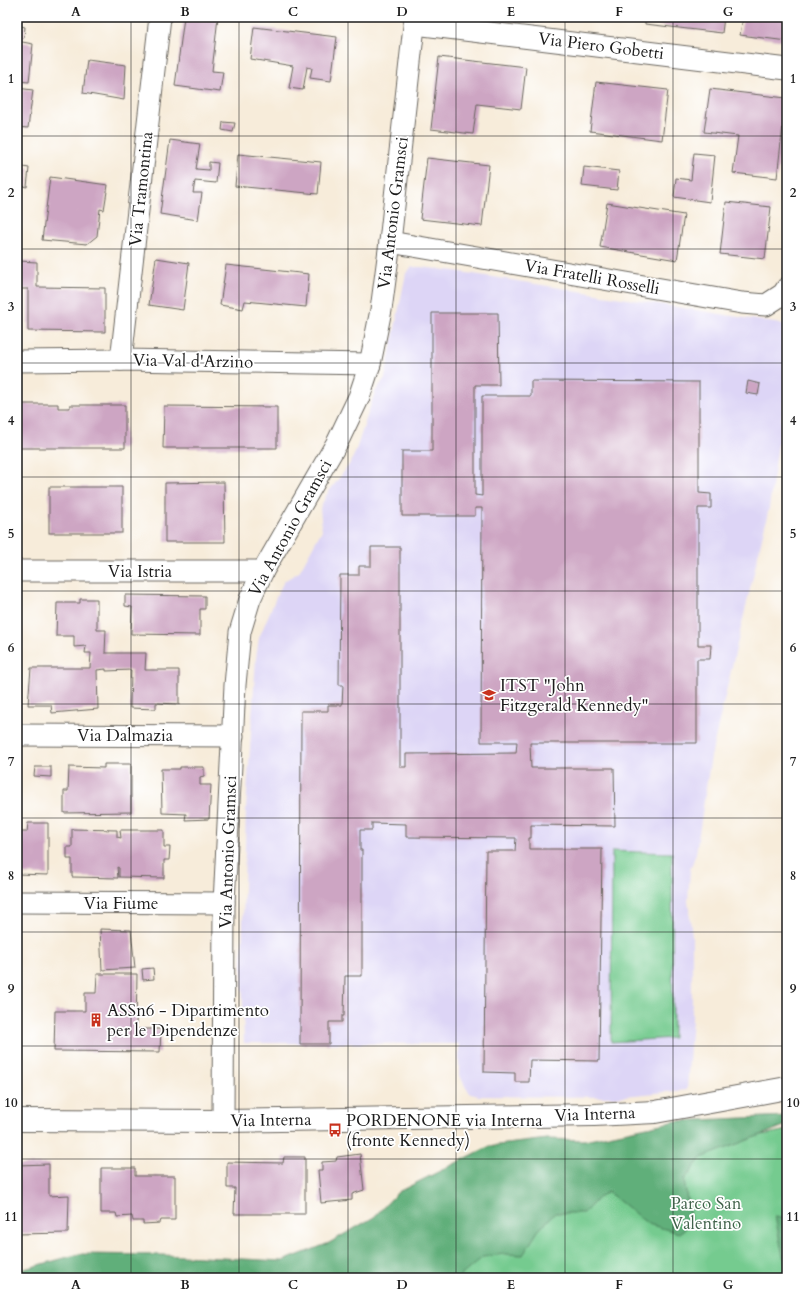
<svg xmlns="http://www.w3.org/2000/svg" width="804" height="1295" font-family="Cardo,serif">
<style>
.built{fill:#ddd5f6}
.green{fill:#75cb8f;stroke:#487456}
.forest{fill:#60af7a;stroke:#3e664b}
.building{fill:#cda5c3}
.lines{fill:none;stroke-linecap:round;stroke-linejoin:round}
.minor-casing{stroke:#69655e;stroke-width:23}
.tertiary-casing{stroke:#69655e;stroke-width:24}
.minor{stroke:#fff;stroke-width:21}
.tertiary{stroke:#fff;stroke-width:22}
.grid{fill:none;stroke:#1c1c1c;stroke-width:1;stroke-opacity:0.55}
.labels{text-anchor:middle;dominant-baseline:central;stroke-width:3.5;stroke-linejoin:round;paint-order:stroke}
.street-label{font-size:17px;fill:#1c1c1c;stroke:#fff}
.poi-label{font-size:17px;fill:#1c1c1c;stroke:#fff;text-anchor:start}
.park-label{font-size:17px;fill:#40624a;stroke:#fff}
.neatline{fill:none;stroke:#1c1c1c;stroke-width:1.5}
.grid-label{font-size:13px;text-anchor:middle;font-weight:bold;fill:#1c1c1c}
</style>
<rect width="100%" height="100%" fill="#fff"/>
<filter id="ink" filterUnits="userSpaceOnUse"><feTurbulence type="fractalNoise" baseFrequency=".025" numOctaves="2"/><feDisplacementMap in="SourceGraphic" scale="8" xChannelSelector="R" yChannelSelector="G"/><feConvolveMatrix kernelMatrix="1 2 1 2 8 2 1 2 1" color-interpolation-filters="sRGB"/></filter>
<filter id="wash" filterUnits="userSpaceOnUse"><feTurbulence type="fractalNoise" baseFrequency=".012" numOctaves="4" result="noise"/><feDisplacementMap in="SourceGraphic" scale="16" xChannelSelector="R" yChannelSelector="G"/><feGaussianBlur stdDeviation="0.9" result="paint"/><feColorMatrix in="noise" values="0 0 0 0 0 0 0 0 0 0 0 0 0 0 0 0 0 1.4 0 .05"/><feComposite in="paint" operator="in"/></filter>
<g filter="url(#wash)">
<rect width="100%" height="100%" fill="#f7ecda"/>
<path class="built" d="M 412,267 L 420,267 L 455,271 L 787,325 L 787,380 L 769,508 L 711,756 L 696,853 L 690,870 L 688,901 L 692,936 L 692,1018 L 687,1090 L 614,1097 L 479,1096 L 471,1094 L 466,1088 L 459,1074 L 459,1044 L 244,1043 L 242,965 L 246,809 L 256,658 L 259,638 L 277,595 L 284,581 L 299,572 L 322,530 L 320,508 L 327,494 L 349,465 L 355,453 L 375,392 L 385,378 L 406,273 Z"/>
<g class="green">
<path d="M 612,851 L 672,853 L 673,1038 L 611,1042 Z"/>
<path d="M 787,1130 L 787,1278 L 261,1278 L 684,1151 Z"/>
</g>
<g class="forest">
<path d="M 787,1116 L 787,1125 L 701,1158 L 684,1180 L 691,1224 L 679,1233 L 648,1224 L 608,1192 L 600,1196 L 584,1213 L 555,1213 L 538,1231 L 523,1255 L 504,1254 L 483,1257 L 458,1278 L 411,1278 L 410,1276 L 396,1272 L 395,1278 L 17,1278 L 17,1271 L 79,1254 L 163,1255 L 283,1261 L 329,1243 L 374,1217 L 398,1192 L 490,1146 L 547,1139 L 584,1140 L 676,1121 Z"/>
<path d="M 775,1216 L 787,1218 L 787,1262 L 783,1257 Z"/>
</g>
<g id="blocks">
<g class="building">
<path d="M 184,17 L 218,17 L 212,71 L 223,72 L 220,92 L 175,86 Z"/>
<path d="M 645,17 L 724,17 L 722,33 L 645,24 Z"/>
<path d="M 743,17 L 787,17 L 787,41 L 740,35 Z"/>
<path d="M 17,25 L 25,27 L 24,38 L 17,37 Z"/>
<path d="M 254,27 L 337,37 L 331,81 L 310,78 L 312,68 L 307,67 L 303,90 L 289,88 L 293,66 L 250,59 Z"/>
<path d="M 17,41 L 33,44 L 29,82 L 17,81 Z"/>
<path d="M 439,57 L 526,67 L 521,109 L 477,104 L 473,134 L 431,129 Z"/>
<path d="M 87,60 L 126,65 L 124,100 L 83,93 Z"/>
<path d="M 596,82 L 668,90 L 662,140 L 590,131 Z"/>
<path d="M 17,88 L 33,90 L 28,128 L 17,127 Z"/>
<path d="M 710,89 L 786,98 L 777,178 L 733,173 L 738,136 L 704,132 Z"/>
<path d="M 223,122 L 235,123 L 233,132 L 222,130 Z"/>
<path d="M 170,140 L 200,144 L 196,169 L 209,170 L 209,162 L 218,163 L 216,183 L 195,181 L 193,193 L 202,193 L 198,220 L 160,214 Z"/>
<path d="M 694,153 L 715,155 L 710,202 L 674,197 L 676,178 L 691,180 Z"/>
<path d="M 238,154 L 321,162 L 318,194 L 235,186 Z"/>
<path d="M 427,158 L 489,165 L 482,226 L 420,219 Z"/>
<path d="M 17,166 L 29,168 L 27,187 L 17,185 Z"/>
<path d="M 584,167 L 619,171 L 617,190 L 582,186 Z"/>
<path d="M 50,177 L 108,185 L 104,210 L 100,209 L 97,236 L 87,244 L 42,240 Z"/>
<path d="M 726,202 L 771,207 L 765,259 L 720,254 Z"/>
<path d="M 607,203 L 684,215 L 677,260 L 600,247 Z"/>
<path d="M 156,258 L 189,263 L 183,310 L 149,305 Z"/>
<path d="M 19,261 L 37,262 L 37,287 L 105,288 L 105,332 L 28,331 L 28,289 L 18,289 Z"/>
<path d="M 226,265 L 309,274 L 306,307 L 245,301 L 243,309 L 220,305 Z"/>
<path d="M 432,313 L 498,313 L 499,385 L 475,385 L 475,495 L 482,496 L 482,396 L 531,396 L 531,381 L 699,382 L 699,493 L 711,494 L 711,508 L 698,508 L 698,645 L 711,645 L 710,659 L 697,659 L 697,743 L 530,743 L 531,768 L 614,768 L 615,826 L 531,825 L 531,838 L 529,838 L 529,849 L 602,849 L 599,1061 L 530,1060 L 529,1082 L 515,1082 L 515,1073 L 484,1072 L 486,851 L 515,851 L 516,838 L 406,837 L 406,824 L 372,823 L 372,830 L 360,830 L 360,850 L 362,850 L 362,976 L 345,976 L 344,1016 L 342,1016 L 342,1022 L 329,1022 L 329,1044 L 300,1044 L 301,711 L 328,711 L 328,705 L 342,705 L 343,685 L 339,685 L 340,575 L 359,575 L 359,566 L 371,566 L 371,547 L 400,547 L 400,767 L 406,767 L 406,754 L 516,753 L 517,742 L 481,742 L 482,508 L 475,508 L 475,516 L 402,516 L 402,451 L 432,451 Z"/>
<path d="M 748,381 L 760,384 L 758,395 L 746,393 Z"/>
<path d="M 17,404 L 58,404 L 58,408 L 70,408 L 70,405 L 125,405 L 125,448 L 17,448 Z"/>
<path d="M 164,406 L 277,407 L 277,448 L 163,448 Z"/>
<path d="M 224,482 L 225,542 L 165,542 L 165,483 Z"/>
<rect x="49" y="487" width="73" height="46"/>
<path d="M 125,595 L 205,596 L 205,609 L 200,609 L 200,635 L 131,634 L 132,607 L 125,606 Z"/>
<path d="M 80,599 L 97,599 L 97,630 L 106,630 L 105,653 L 146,653 L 145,670 L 179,670 L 179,704 L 156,703 L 156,709 L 130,708 L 131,670 L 106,671 L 106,669 L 97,670 L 98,709 L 52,713 L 51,705 L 28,705 L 31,668 L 90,668 L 91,653 L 85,653 L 86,646 L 74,647 L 74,636 L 56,636 L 57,603 L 80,603 Z"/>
<rect x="17" y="653" width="2" height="19"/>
<path d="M 104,764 L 131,764 L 131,812 L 64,813 L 64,791 L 68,791 L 69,767 L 104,768 Z"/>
<path d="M 35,767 L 51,767 L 51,777 L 34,776 Z"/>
<path d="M 180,767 L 204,767 L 204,776 L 200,777 L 200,785 L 211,785 L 209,819 L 185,820 L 186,814 L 162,813 L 161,769 L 180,769 Z"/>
<path d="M 28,823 L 48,823 L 48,875 L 17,874 L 17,832 L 27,832 Z"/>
<path d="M 72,829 L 117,830 L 117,837 L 121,838 L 120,830 L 164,830 L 164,847 L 170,847 L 169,860 L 164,860 L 164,878 L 119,877 L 119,868 L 117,867 L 118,878 L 72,877 L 72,859 L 67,859 L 67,847 L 72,847 Z"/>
<path d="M 100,929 L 131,930 L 135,968 L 102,970 Z"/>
<path d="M 153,968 L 154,979 L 143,980 L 142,969 Z"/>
<path d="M 97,974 L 137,974 L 136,1029 L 161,1029 L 160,1052 L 54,1051 L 55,1011 L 85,1011 L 85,993 L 96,993 Z"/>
<path d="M 360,1154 L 364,1190 L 352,1194 L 352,1200 L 321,1203 L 318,1170 L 322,1170 L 322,1162 L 336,1161 L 337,1157 Z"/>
<path d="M 284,1157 L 305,1157 L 305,1214 L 234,1214 L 235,1188 L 227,1188 L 227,1162 L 283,1163 Z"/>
<path d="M 49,1164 L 49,1196 L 69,1195 L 68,1233 L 17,1234 L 17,1165 Z"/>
<path d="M 101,1168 L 135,1168 L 135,1176 L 175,1176 L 175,1220 L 161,1220 L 160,1223 L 143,1224 L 143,1221 L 133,1221 L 132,1216 L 117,1217 L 116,1213 L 101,1213 Z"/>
</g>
</g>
</g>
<g filter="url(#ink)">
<use href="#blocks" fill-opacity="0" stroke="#69655e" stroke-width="1"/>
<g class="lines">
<g class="minor-casing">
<g id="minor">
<path d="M 415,24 L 787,69"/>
<path d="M 390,242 L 742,303 L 766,305 L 783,294 L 787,288"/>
<path d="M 121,360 L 160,17"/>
<path d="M 17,361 L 121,360 L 370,364"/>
<path d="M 17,571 L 263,571"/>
<path d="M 17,735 L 233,736"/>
<path d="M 17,902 L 224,903"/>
<path d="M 223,1121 L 224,903 L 235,685 L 240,632 L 250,599 L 263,571 L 338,441 L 359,397 L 370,364 L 381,310 L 390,242 L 415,17"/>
</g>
</g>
<g class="tertiary-casing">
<path id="tertiary" d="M 17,1120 L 223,1121 L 594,1115 L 655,1112 L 787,1088"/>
</g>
<use href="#minor" class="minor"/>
<use href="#tertiary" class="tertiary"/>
</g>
</g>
<path class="grid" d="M 131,17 L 131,1278M 239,17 L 239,1278M 348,17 L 348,1278M 456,17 L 456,1278M 565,17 L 565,1278M 673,17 L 673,1278M 17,136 L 787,136M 17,249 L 787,249M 17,363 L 787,363M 17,477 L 787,477M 17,591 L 787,591M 17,704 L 787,704M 17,818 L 787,818M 17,932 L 787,932M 17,1046 L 787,1046M 17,1159 L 787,1159"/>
<defs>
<g id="school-bare" transform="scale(1.08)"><path d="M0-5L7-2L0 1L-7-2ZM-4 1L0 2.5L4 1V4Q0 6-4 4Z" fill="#c8321e" stroke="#fff" stroke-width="2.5" paint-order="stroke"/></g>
<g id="building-bare" transform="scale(1.08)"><path d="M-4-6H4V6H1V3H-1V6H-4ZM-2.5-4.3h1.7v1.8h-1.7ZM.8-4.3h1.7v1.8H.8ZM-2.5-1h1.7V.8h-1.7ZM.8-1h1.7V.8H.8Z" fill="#c8321e" stroke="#fff" stroke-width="2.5" paint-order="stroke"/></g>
<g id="bus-bare" transform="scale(1.08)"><path d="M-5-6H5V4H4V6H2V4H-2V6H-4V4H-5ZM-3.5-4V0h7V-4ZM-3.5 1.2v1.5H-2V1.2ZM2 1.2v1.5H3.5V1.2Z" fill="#c8321e" stroke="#fff" stroke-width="2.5" paint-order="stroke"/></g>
</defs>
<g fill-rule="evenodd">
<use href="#school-bare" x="489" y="695"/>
<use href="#building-bare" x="96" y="1020"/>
<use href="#bus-bare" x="335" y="1130"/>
</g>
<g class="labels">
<g class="street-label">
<text transform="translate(601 46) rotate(7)">Via Piero Gobetti</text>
<text transform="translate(141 189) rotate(-84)">Via Tramontina</text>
<text transform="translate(393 213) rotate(-83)">Via Antonio Gramsci</text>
<text transform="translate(592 277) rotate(10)">Via Fratelli Rosselli</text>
<text transform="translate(193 361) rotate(1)">Via Val d'Arzino</text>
<text transform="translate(290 528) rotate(-61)">Via Antonio Gramsci</text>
<text x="140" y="571">Via Istria</text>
<text x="125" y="735">Via Dalmazia</text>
<text transform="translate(228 852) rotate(-88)">Via Antonio Gramsci</text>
<text x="121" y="903">Via Fiume</text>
<text transform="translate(595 1114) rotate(-2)">Via Interna</text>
<text transform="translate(271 1120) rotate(-1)">Via Interna</text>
</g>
<g class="poi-label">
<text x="500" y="685">ITST "John<tspan x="500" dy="20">Fitzgerald Kennedy"</tspan></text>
<text x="107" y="1010">ASSn6 - Dipartimento<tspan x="107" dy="20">per le Dipendenze</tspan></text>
<text x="346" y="1120">PORDENONE via Interna<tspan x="346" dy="20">(fronte Kennedy)</tspan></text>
</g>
<g class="park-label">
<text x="706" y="1203">Parco San<tspan x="706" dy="20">Valentino</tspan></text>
</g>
</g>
<rect width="804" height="1295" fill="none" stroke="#fff" stroke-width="44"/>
<rect x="22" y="22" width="760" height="1251" class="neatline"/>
<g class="grid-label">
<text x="76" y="16">A</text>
<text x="185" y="16">B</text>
<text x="293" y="16">C</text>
<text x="402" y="16">D</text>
<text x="511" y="16">E</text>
<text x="619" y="16">F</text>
<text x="728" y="16">G</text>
<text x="11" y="83">1</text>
<text x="793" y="83">1</text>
<text x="11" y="197">2</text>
<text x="793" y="197">2</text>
<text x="11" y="311">3</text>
<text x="793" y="311">3</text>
<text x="11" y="425">4</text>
<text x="793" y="425">4</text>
<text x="11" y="538">5</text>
<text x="793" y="538">5</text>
<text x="11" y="652">6</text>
<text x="793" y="652">6</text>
<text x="11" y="766">7</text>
<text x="793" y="766">7</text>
<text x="11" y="880">8</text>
<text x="793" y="880">8</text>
<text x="11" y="993">9</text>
<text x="793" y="993">9</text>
<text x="11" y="1107">10</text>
<text x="793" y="1107">10</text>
<text x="11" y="1221">11</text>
<text x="793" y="1221">11</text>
<text x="76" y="1289">A</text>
<text x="185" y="1289">B</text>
<text x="293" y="1289">C</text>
<text x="402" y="1289">D</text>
<text x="511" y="1289">E</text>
<text x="619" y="1289">F</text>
<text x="728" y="1289">G</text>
</g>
</svg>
